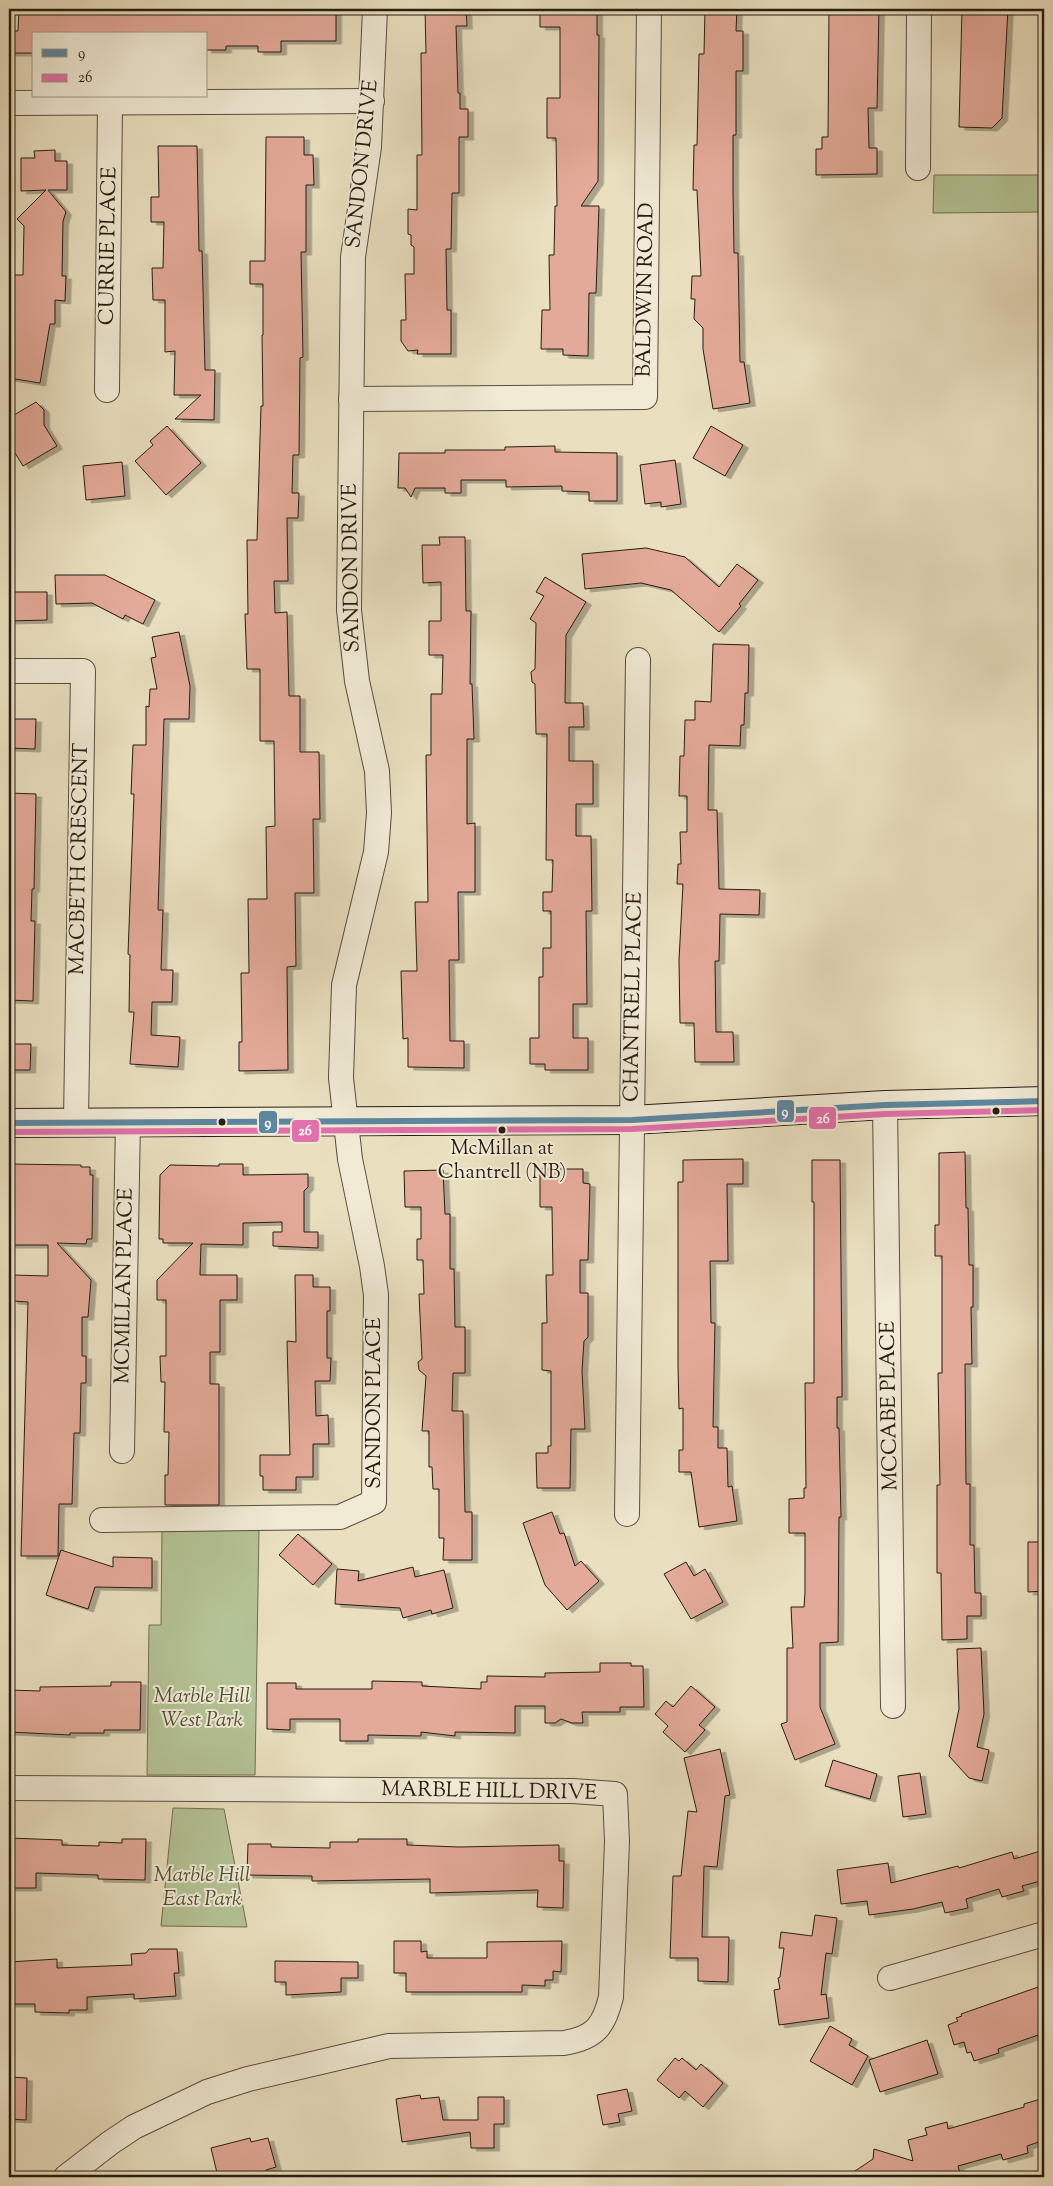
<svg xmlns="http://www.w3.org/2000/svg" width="1053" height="2186" font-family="'Sorts Mill Goudy',serif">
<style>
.green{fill:#b4c395;stroke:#6e7054}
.building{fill:#e4aa99;stroke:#271d12;filter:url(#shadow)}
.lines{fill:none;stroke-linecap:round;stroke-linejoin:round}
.street-casing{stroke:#584e3e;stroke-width:26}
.secondary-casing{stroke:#271d12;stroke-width:30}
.street{stroke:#f1ebd6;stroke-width:24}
.secondary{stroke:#f1ebd6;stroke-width:28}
.bus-1-casing{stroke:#f1ebd6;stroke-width:10}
.bus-2-casing{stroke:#f1ebd6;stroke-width:10}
.bus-1{stroke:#5d87a1;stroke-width:6}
.bus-2{stroke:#e270ab;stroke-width:6}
.bus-dot{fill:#271d12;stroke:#f1ebd6;stroke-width:2}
.labels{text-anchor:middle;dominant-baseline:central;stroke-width:4;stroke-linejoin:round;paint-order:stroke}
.bus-label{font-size:20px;fill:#271d12;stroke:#f1ebd6}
.street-label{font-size:21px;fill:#271d12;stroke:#f1ebd6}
.park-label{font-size:21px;font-style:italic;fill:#514f39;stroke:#f1ebd6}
.line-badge{stroke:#f1ebd6;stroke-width:2}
.badge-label{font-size:14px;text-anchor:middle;font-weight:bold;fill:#fff}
</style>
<defs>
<filter id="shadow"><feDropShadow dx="5.5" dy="3" stdDeviation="0" flood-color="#0004"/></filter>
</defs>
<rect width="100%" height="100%" fill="#eae0c0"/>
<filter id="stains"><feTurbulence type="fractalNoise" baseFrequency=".004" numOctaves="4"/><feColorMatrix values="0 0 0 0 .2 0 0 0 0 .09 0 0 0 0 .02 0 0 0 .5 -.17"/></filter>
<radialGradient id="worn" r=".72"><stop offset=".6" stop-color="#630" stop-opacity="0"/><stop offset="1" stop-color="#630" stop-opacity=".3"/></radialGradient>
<g class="green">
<path d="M 934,175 L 1044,175 L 1044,212 L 933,213 Z"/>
<path d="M 259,1528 L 255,1775 L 147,1775 L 149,1625 L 161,1625 L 162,1529 Z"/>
<path d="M 173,1808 L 224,1809 L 247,1927 L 161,1926 Z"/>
</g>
<g class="building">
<path d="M 19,9 L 57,9 L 57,12 L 141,11 L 141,14 L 179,13 L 179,9 L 336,9 L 336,41 L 281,41 L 281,52 L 258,52 L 258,46 L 226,46 L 226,50 L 206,50 L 206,34 L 34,34 L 33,53 L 10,53 L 11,31 L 18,31 Z"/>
<path d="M 425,9 L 466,9 L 467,26 L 456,26 L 458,93 L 460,93 L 460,109 L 468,109 L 468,137 L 459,137 L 459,193 L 452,193 L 451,249 L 446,249 L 447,310 L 451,310 L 451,354 L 417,354 L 418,350 L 408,351 L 401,341 L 401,320 L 406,320 L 405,274 L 414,274 L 414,247 L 411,245 L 411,235 L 408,234 L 408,209 L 417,210 L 417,155 L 422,155 L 421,53 L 426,53 Z"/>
<path d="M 540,9 L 597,9 L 597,35 L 599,35 L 598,181 L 581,206 L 599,206 L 596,293 L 589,293 L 588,356 L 563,355 L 563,349 L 541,349 L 542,310 L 550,310 L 549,255 L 554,255 L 555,206 L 557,206 L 556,138 L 547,138 L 547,98 L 560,98 L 560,27 L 540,27 Z"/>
<path d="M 705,9 L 737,9 L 736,31 L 743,31 L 743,71 L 736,71 L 736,135 L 733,135 L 733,192 L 734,253 L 738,253 L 740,362 L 744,362 L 750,403 L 713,409 L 703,349 L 703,328 L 694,319 L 695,299 L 691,299 L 692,276 L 701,276 L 697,190 L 693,190 L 694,145 L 697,145 L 699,54 L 704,54 Z"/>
<path d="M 829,9 L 879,9 L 877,108 L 868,108 L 869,148 L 877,148 L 877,174 L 816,175 L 816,149 L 822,149 L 822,137 L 828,137 Z"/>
<path d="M 962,9 L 1008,9 L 1002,118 L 992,128 L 959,127 Z"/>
<path d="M 266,137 L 304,137 L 304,155 L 313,155 L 314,185 L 306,185 L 306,252 L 301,252 L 303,357 L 300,358 L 299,455 L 293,455 L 292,493 L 299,493 L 298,518 L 287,518 L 288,581 L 274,581 L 275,613 L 287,612 L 289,696 L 300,696 L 300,752 L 319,752 L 320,819 L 313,819 L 314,893 L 295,893 L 296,966 L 287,967 L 288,1070 L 239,1071 L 239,1042 L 242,1042 L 241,973 L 249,973 L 248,899 L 267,899 L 266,827 L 275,826 L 274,741 L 260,741 L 260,669 L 247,669 L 245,614 L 248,614 L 247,540 L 257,540 L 261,406 L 263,406 L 262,335 L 263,335 L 263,284 L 250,284 L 250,261 L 265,261 Z"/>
<path d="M 158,146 L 197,146 L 199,251 L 202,251 L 205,370 L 215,370 L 214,420 L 175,419 L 201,395 L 174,395 L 175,351 L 165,352 L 165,300 L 153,300 L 152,268 L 163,268 L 164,222 L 151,222 L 151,197 L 159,197 Z"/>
<path d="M 55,150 L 55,161 L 67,161 L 67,190 L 48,190 L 66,212 L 63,221 L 62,276 L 66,276 L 65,301 L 55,300 L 55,324 L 50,324 L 40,383 L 9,378 L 9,333 L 13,334 L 14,275 L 23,275 L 24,226 L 17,219 L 46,190 L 21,191 L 21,158 L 35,158 L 34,151 Z"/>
<path d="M 36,402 L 44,410 L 44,425 L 57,446 L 23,466 L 9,443 L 9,418 Z"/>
<path d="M 167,426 L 201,463 L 166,495 L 135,461 L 153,445 L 150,441 Z"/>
<path d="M 711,426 L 743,445 L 725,476 L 693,458 Z"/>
<path d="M 555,446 L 555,452 L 617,453 L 617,501 L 589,501 L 589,492 L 562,491 L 562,486 L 506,487 L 506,480 L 461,480 L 461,493 L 445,493 L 445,488 L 415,488 L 411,497 L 405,488 L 398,488 L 399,453 L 445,453 L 445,450 L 505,450 L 505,447 Z"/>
<path d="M 675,460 L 681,504 L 661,507 L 661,502 L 645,504 L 640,465 Z"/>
<path d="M 122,462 L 125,496 L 86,500 L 83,466 Z"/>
<path d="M 439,537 L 465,537 L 466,611 L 471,611 L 470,684 L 472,684 L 474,739 L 467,739 L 467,824 L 475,823 L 475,892 L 458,892 L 459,960 L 449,960 L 450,1041 L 464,1041 L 464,1068 L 408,1067 L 408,1038 L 403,1039 L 401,971 L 417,971 L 415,902 L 428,902 L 426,755 L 431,755 L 431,694 L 442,694 L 443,655 L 429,655 L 429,621 L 441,621 L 441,582 L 423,583 L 422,545 L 440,545 Z"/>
<path d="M 646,548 L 685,557 L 719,587 L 737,564 L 758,580 L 739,604 L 741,606 L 719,632 L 671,590 L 641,583 L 585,589 L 582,554 Z"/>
<path d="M 55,575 L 105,575 L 155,600 L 143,624 L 125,615 L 123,619 L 92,603 L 56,604 Z"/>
<path d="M 545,577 L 586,602 L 566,635 L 565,703 L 583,703 L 584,727 L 569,727 L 569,761 L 593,761 L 593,804 L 576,804 L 576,836 L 591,836 L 592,911 L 586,911 L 587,1004 L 573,1004 L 573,1038 L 588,1038 L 588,1070 L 545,1070 L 545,1064 L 530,1064 L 530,1038 L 539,1038 L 539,977 L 543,977 L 543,948 L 551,948 L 551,911 L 543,911 L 543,892 L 552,892 L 553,860 L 546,860 L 547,734 L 536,734 L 535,684 L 532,682 L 531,672 L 535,669 L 536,623 L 530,619 L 544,596 L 536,592 Z"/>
<path d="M 9,592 L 47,592 L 47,620 L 9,621 Z"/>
<path d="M 179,632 L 190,686 L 189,719 L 164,719 L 158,910 L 163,910 L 161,970 L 173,970 L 172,1002 L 152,1002 L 151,1035 L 180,1037 L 178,1067 L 130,1064 L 134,1012 L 129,1012 L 130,955 L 128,954 L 134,794 L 131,794 L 133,745 L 146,745 L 146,706 L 149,707 L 150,689 L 157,689 L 151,658 L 156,657 L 152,637 Z"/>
<path d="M 713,644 L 749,645 L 748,693 L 745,693 L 744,725 L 741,725 L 740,746 L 709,745 L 708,810 L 717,810 L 719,889 L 760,890 L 759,915 L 720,914 L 719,961 L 715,961 L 716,1032 L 733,1032 L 734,1062 L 695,1062 L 694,1023 L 680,1023 L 679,960 L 683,884 L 677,884 L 678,864 L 681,864 L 680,832 L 687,832 L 687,796 L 679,796 L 680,756 L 684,756 L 685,720 L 695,720 L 695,701 L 711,702 Z"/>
<path d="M 9,719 L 36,719 L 35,749 L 9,748 Z"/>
<path d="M 9,793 L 36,794 L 34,889 L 32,889 L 31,921 L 35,921 L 33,1001 L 9,1000 Z"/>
<path d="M 9,1044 L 31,1044 L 30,1070 L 9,1070 Z"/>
<path d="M 965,1152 L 966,1208 L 968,1208 L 969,1265 L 973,1265 L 973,1307 L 971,1307 L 972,1364 L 965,1364 L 966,1484 L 970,1484 L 970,1545 L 974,1545 L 975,1593 L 981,1593 L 981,1616 L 967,1616 L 967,1639 L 942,1640 L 941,1573 L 937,1573 L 937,1485 L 940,1485 L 938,1373 L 942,1373 L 942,1256 L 935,1256 L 935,1225 L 939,1225 L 939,1153 Z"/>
<path d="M 743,1159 L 743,1184 L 727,1184 L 728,1261 L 710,1261 L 711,1323 L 715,1323 L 713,1427 L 718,1427 L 718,1448 L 727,1448 L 728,1487 L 732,1486 L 737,1521 L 699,1527 L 691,1472 L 679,1472 L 679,1450 L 683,1450 L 683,1408 L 679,1409 L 678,1366 L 678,1182 L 683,1182 L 683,1160 Z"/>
<path d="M 812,1160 L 840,1160 L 842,1378 L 842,1397 L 837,1397 L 837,1428 L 839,1428 L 841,1517 L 839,1517 L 838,1642 L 820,1643 L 820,1707 L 835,1744 L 795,1760 L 781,1724 L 787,1722 L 787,1648 L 793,1648 L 791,1607 L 804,1607 L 805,1592 L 805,1533 L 789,1533 L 789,1499 L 804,1498 L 804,1488 L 806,1488 L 805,1383 L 814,1383 L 814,1202 L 812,1202 Z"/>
<path d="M 10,1164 L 81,1165 L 81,1167 L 90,1167 L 90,1175 L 93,1175 L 92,1239 L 87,1239 L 86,1244 L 57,1243 L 91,1280 L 88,1317 L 82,1317 L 82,1356 L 86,1356 L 86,1383 L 81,1383 L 80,1433 L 74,1433 L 72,1504 L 59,1504 L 58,1556 L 21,1556 L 28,1302 L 12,1301 L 12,1275 L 48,1276 L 48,1245 L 9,1245 Z"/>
<path d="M 219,1164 L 243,1164 L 243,1175 L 308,1174 L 308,1187 L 304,1191 L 304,1232 L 318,1232 L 318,1248 L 273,1246 L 273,1232 L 282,1232 L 282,1222 L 243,1223 L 243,1245 L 201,1244 L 200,1275 L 237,1275 L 237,1300 L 220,1300 L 220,1352 L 210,1352 L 210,1384 L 219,1384 L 219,1505 L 165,1505 L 165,1475 L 168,1475 L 169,1432 L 164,1432 L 165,1382 L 161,1382 L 160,1356 L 166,1356 L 166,1300 L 157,1300 L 157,1280 L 193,1243 L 163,1243 L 163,1239 L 159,1239 L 160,1175 L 170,1165 L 219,1166 Z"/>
<path d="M 540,1169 L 583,1169 L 583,1183 L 590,1184 L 588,1260 L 580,1260 L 580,1293 L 588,1293 L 588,1337 L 584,1341 L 582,1371 L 585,1429 L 571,1429 L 570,1488 L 537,1488 L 536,1453 L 548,1453 L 548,1446 L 551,1446 L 551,1371 L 542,1370 L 542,1323 L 547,1323 L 546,1275 L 553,1275 L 552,1207 L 540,1207 Z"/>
<path d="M 443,1170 L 445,1214 L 450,1214 L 450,1269 L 454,1269 L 455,1327 L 465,1327 L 465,1373 L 453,1373 L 452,1411 L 463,1411 L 465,1512 L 472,1512 L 472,1560 L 443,1560 L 444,1538 L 439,1538 L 439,1489 L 433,1489 L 432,1467 L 429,1467 L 429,1431 L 422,1431 L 426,1376 L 419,1370 L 418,1362 L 422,1359 L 419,1294 L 424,1294 L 423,1260 L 417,1260 L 417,1239 L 421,1239 L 421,1207 L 405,1207 L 404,1171 Z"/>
<path d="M 295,1275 L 313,1275 L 313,1287 L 330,1287 L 330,1311 L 327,1311 L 327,1358 L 331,1358 L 330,1381 L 315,1381 L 316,1416 L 328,1415 L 329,1444 L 313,1444 L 313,1477 L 296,1477 L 296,1490 L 263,1490 L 263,1476 L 260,1476 L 260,1455 L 290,1455 L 287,1341 L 296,1342 Z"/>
<path d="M 552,1512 L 560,1534 L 564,1533 L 575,1566 L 581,1561 L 599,1581 L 567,1610 L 545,1585 L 523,1523 Z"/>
<path d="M 298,1534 L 332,1564 L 313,1585 L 279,1555 Z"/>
<path d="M 1028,1542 L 1044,1542 L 1044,1591 L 1028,1592 Z"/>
<path d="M 61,1550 L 113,1567 L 113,1557 L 152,1558 L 152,1588 L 95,1587 L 88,1609 L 46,1595 Z"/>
<path d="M 686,1562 L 694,1576 L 705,1569 L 723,1602 L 691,1619 L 664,1574 Z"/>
<path d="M 413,1567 L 415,1577 L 444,1570 L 453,1608 L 432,1614 L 431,1610 L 403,1618 L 400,1608 L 335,1604 L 337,1569 L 359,1571 L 358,1581 Z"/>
<path d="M 981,1648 L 984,1714 L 977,1747 L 989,1750 L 982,1781 L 969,1778 L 949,1756 L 959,1709 L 957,1649 Z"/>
<path d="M 600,1663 L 631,1663 L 631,1666 L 643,1666 L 644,1707 L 620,1707 L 620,1712 L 582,1712 L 583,1723 L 572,1723 L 561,1719 L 555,1723 L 545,1723 L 545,1706 L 515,1706 L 515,1733 L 455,1732 L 455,1736 L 421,1732 L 421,1736 L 368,1735 L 368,1741 L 340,1741 L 340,1719 L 290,1719 L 290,1730 L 267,1729 L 267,1683 L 296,1683 L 296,1689 L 372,1689 L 372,1681 L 422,1682 L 422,1686 L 481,1689 L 481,1682 L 487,1682 L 487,1676 L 545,1677 L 545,1673 L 600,1672 Z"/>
<path d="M 111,1682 L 141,1682 L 140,1730 L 104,1730 L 104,1733 L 70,1733 L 70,1735 L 9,1732 L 9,1690 L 40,1691 L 40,1687 L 111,1686 Z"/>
<path d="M 691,1686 L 715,1707 L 699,1725 L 705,1730 L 685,1752 L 663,1732 L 668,1726 L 655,1714 L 666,1701 L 673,1707 Z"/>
<path d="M 720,1749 L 730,1795 L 725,1796 L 717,1867 L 704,1866 L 702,1937 L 729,1937 L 728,1982 L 698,1981 L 698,1958 L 670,1958 L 673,1876 L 681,1876 L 688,1811 L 697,1812 L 684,1758 Z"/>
<path d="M 833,1760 L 877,1774 L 870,1799 L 825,1786 Z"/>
<path d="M 920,1773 L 926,1814 L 903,1817 L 898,1776 Z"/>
<path d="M 9,1838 L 62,1840 L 62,1845 L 99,1846 L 99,1842 L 122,1843 L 122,1839 L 146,1839 L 145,1880 L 98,1879 L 98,1875 L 36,1873 L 36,1888 L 9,1888 Z"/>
<path d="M 358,1839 L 407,1839 L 407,1845 L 459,1847 L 559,1845 L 559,1861 L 564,1861 L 563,1908 L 537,1907 L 538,1890 L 430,1893 L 430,1879 L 312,1881 L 312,1876 L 247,1875 L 248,1844 L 271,1844 L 271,1847 L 330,1848 L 330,1842 L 358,1842 Z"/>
<path d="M 1044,1850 L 1044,1880 L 1022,1886 L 1024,1891 L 1002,1897 L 999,1889 L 966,1899 L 968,1908 L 945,1913 L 942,1902 L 913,1909 L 869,1915 L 867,1901 L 841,1904 L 837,1870 L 888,1863 L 891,1883 L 958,1866 L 959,1868 L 1012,1852 L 1014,1859 Z"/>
<path d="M 815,1915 L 837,1918 L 832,1954 L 826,1953 L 821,1995 L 826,1994 L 829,2018 L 779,2025 L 774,1990 L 780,1989 L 778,1978 L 780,1977 L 784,1948 L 779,1948 L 781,1932 L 812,1936 Z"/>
<path d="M 394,1941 L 421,1941 L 421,1952 L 427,1951 L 427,1958 L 487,1958 L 487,1942 L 562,1941 L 561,1972 L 553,1971 L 553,1980 L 545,1980 L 545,1986 L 522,1985 L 522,1992 L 406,1992 L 406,1973 L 394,1973 Z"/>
<path d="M 149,1949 L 177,1949 L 179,1973 L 174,1973 L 176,1996 L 134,1999 L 134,1994 L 87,1997 L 87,2010 L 69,2010 L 69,2013 L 35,2012 L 35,2004 L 9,2004 L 9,1962 L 57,1959 L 57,1968 L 132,1965 L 131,1954 L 146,1953 Z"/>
<path d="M 275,1961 L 358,1962 L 358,1978 L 341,1978 L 341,1992 L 286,1995 L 286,1982 L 275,1982 Z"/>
<path d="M 1044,1985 L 1044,2033 L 998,2049 L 999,2053 L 974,2061 L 971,2052 L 967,2053 L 964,2042 L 954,2045 L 948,2025 L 958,2021 L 956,2018 L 962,2016 L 961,2014 Z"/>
<path d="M 830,2026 L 852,2039 L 849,2045 L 868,2056 L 852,2085 L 810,2061 Z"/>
<path d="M 927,2040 L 938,2074 L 880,2092 L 869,2060 Z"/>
<path d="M 675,2058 L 679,2061 L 682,2058 L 696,2070 L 701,2064 L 723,2083 L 703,2107 L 685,2091 L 679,2098 L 657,2080 Z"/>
<path d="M 9,2077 L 27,2078 L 26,2120 L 9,2119 Z"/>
<path d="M 627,2089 L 632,2111 L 618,2114 L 620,2122 L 603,2125 L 597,2095 Z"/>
<path d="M 420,2095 L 421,2099 L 439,2097 L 443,2120 L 478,2120 L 478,2097 L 504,2097 L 504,2124 L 494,2124 L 494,2148 L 471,2148 L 470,2132 L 402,2142 L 396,2099 Z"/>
<path d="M 1044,2098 L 1044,2140 L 1027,2146 L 1028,2153 L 1003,2160 L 1001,2154 L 958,2166 L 961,2177 L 846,2177 L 873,2159 L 874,2149 L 913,2161 L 908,2140 L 927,2135 L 925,2128 L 947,2122 L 948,2129 L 1024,2107 L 1024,2104 Z"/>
<path d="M 250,2138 L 251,2142 L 268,2138 L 276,2167 L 266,2170 L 267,2174 L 256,2177 L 218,2177 L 211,2148 Z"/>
</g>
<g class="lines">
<g class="street-casing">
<g id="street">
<path d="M 9,103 L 372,101"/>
<path d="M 918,168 L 919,9"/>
<path d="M 107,390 L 110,103"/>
<path d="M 351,399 L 645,397 L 649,9"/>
<path d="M 9,671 L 83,671 L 76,1121"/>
<path d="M 885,1105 L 893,1706"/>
<path d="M 122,1451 L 128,1121"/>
<path d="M 627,1514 L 638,660"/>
<path d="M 102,1520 L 340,1517 L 374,1502 L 376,1295 L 372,1266 L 350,1159 L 341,1078 L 344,985 L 376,852 L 379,813 L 377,771 L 357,681 L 349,610 L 353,257 L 369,147 L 375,9"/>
<path d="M 9,1788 L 573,1791 L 615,1794 L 617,1841 L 611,1997 C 604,2026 595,2038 564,2043 L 389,2046 L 248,2079 L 207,2092 L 134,2127 L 110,2143 L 66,2177"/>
<path d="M 890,1978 L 1044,1934"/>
</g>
</g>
<g class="secondary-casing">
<path id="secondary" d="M 9,1123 L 632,1120 L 885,1105 L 1044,1101"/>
</g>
<use href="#street" class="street"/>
<use href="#secondary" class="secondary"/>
<g class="bus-1-casing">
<path id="bus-1" d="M 9,1123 L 632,1120 L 885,1105 L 1044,1101"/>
</g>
<g class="bus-2-casing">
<path id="bus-2" d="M 9,1132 L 632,1129 L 885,1114 L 1044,1110"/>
</g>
<use href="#bus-1" class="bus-1"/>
<use href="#bus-2" class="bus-2"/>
</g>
<g class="bus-dot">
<circle cx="996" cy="1111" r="4.5"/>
<circle cx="222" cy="1122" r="4.5"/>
<circle cx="502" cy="1130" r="4.5"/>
</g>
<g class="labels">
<g class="bus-label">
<text x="502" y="1149">McMillan at<tspan x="502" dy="24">Chantrell (NB)</tspan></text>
</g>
<g class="street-label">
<text transform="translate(363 164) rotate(-84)">SANDON DRIVE</text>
<text transform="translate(109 246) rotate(-89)">CURRIE PLACE</text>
<text transform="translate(646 290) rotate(-89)">BALDWIN ROAD</text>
<text transform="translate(352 568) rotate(-91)">SANDON DRIVE</text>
<text transform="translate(80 859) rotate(-89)">MACBETH CRESCENT</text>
<text transform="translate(634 997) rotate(-89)">CHANTRELL PLACE</text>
<text transform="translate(125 1286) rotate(-89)">MCMILLAN PLACE</text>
<text transform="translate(375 1403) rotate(-90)">SANDON PLACE</text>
<text transform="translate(890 1406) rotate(-91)">MCCABE PLACE</text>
<text transform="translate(489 1792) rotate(1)">MARBLE HILL DRIVE</text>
</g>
<g class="park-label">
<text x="202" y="1697">Marble Hill<tspan x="202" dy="24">West Park</tspan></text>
<text x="202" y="1876">Marble Hill<tspan x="202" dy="24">East Park</tspan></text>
</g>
</g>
<g class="line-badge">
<rect x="776" y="1099" width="19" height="24" rx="5" fill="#5d87a1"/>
<rect x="808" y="1106" width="29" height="24" rx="5" fill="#e270ab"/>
<rect x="258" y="1110" width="20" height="24" rx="5" fill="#5d87a1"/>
<rect x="291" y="1119" width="29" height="24" rx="5" fill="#e270ab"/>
</g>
<g class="badge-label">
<text x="785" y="1116">9</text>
<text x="823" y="1123">26</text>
<text x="268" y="1127">9</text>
<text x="305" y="1135">26</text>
</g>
<rect width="1053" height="2186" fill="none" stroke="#eae0c0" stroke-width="30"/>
<rect x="10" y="10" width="1033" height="2166" fill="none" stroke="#271d12" stroke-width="2.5"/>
<rect x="15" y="15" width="1023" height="2156" fill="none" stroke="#271d12"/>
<rect x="32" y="32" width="175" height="65" fill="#f1ebd6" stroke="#a09988"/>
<rect x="42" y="49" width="25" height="8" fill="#5d87a1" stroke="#a09988"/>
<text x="78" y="58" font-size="15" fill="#271d12">9</text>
<rect x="42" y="74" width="25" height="8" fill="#e270ab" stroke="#a09988"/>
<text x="78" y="82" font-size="15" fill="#271d12">26</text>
<rect width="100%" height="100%" filter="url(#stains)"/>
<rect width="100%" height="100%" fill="url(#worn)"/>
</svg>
